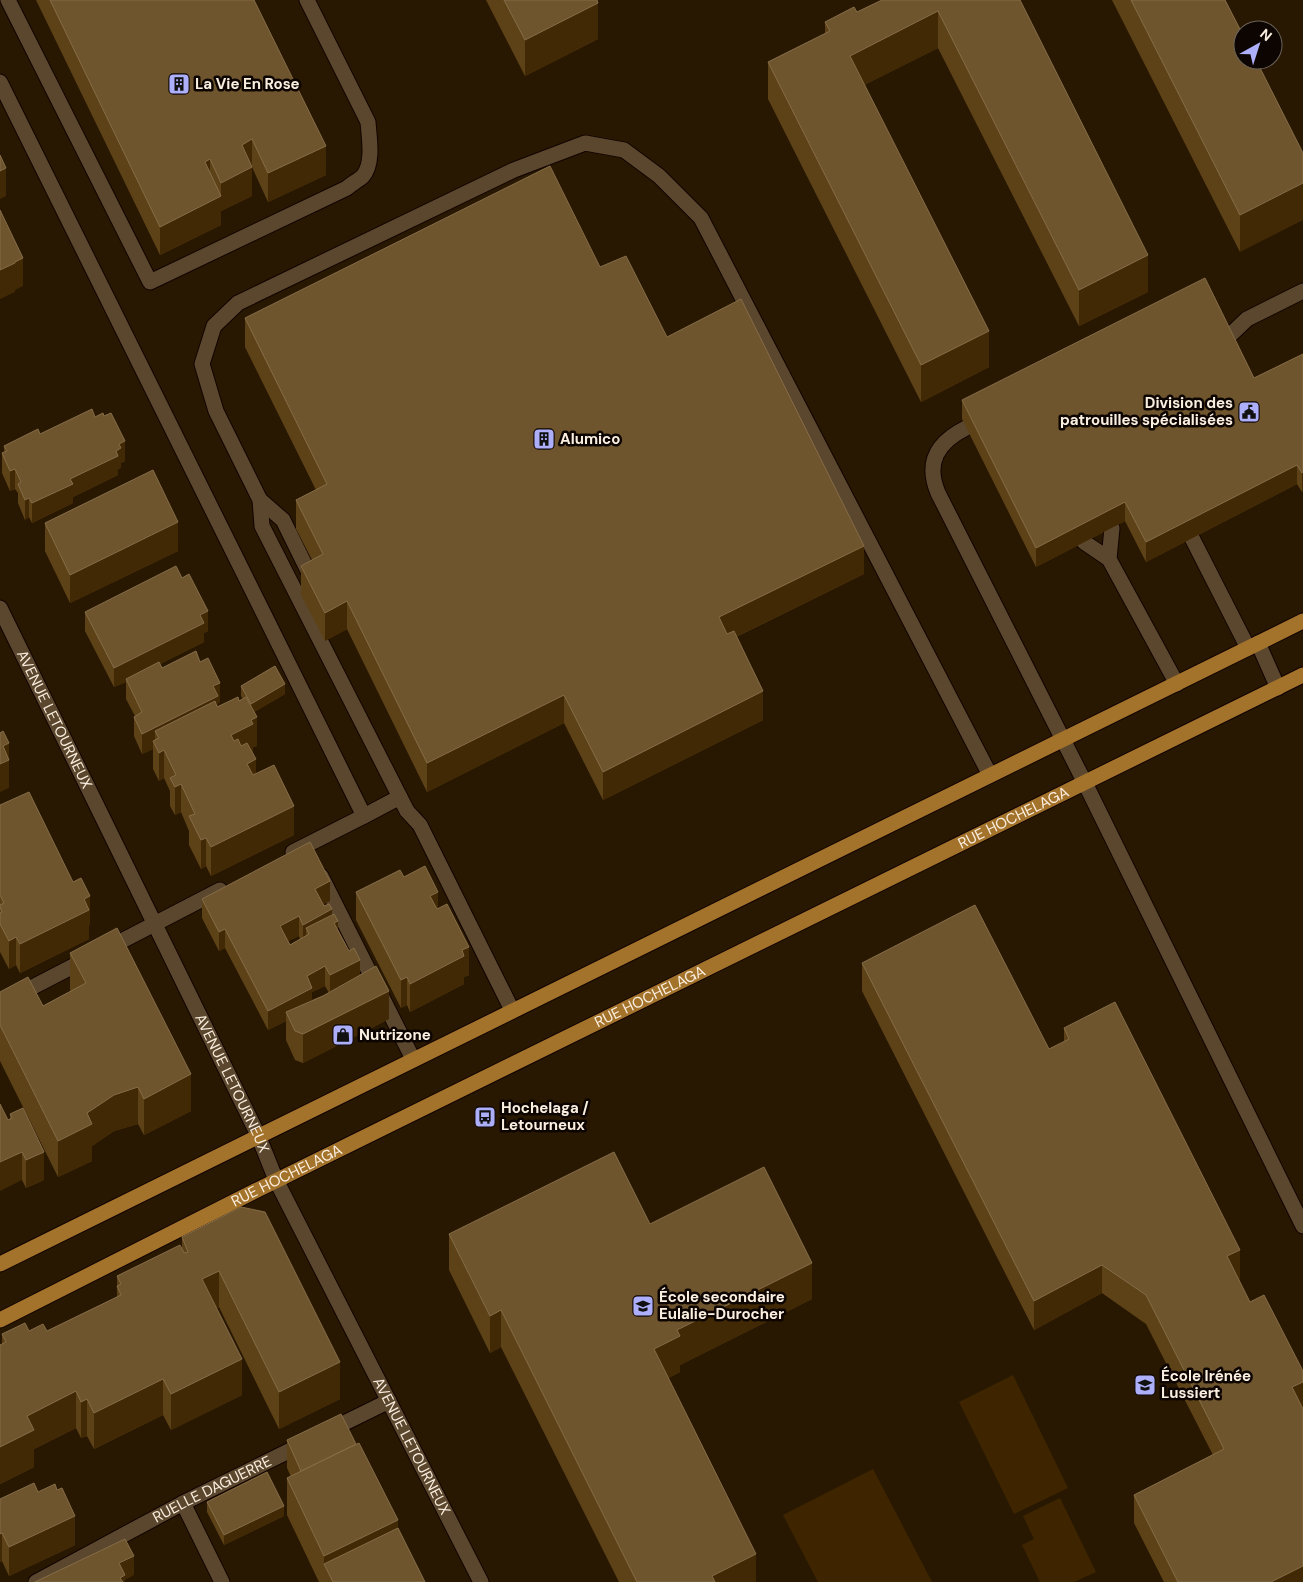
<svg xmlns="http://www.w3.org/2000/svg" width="1303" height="1582" font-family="'DM Sans',sans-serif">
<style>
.green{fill:#3e2500}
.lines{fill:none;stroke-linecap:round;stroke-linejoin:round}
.minor-casing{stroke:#110300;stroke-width:17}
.major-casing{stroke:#110300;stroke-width:17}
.minor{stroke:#5b472d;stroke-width:15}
.major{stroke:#a4732b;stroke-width:15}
.wall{fill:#5e4217;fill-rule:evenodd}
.shaded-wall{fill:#422905}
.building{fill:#6f552d;stroke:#856d49}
.labels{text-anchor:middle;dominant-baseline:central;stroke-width:5;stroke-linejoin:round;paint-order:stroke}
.poi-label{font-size:15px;font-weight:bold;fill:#fbefe1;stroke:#0c0501;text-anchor:start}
.street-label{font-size:15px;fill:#fbefe1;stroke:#0c0501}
</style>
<rect width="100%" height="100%" fill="#291801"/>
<g class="green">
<path d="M 1013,1375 L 1068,1488 L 1014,1514 L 959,1402 Z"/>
<path d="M 873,1469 L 932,1582 L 818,1582 L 783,1515 Z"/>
<path d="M 1060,1498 L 1096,1572 L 1074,1582 L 1040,1582 L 1022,1545 L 1034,1539 L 1023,1516 Z"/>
</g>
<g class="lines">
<g class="minor-casing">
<g id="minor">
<path d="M 8,0 L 150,282 L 347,188 C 351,184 359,180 363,176 C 374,163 369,137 368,122 L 307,0"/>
<path d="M 0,82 L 364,816 L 293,852"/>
<path d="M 1226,339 L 1247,319 L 1303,291"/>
<path d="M 966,428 C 938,442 925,462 938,493 L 1085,783 L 1303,1226"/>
<path d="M 260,500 L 283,520 L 313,581"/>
<path d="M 1192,538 L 1248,648"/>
<path d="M 1084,542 L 1109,559 L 1177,684"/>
<path d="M 1109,559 L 1112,528"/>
<path id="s1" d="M 0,608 L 258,1135 L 276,1180 L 481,1582"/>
<path d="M 1258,643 L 1278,688"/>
<path d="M 364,816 L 400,797"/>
<path d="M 321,876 L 413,1059"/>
<path d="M 0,1004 L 220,890"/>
<path d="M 512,1010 L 420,825 L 407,811 L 262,526 L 260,500 L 216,411 L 202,364 L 214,326 L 238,303 L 514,170 L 585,143 L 624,150 L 659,176 L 701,218 L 990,775"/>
<path d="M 328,1431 L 389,1401"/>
<path d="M 183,1503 L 222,1582"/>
<path id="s2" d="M 36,1582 L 183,1503 L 305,1443"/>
</g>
</g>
<g class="major-casing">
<g id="major">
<path d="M 0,1264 L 1303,621"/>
<path id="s3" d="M 0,1320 L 255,1191 L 1303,675"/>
</g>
</g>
<use href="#minor" class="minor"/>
<use href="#major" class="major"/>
</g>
<g class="wall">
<path d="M 36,0 L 254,0 L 326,175 L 268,202 L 252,167 L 252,196 L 221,211 L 221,225 L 160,255 Z"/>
<path d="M 486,0 L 597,0 L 598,39 L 525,76 Z"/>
<path d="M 1020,0 L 1148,292 L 1079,326 L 938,48 L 864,85 L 989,367 L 921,402 L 768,99 L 768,62 L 825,34 L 825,22 L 857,12 Z"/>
<path d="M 1112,0 L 1225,0 L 1243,35 L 1240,252 Z"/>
<path d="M 600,267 L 667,337 L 864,574 L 736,637 L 763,720 L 603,800 L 564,723 L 427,792 L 347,629 L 325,641 L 301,595 L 301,566 L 312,560 L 296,529 L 296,500 L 316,490 L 245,347 L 245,318 Z"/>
<path d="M 1303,354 L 1302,492 L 1297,484 L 1146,562 L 1125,521 L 1036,567 L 962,419 L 962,400 L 1254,378 Z"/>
<path d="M 95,417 L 125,461 L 121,463 L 121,468 L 118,469 L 118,475 L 73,497 L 73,503 L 32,523 L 29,517 L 25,520 L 18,503 L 18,493 L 15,489 L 10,491 L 2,473 L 2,453 L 4,452 L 4,446 Z"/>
<path d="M 45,523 L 178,551 L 70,603 L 45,551 Z"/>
<path d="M 85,612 L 208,631 L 204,633 L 204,642 L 160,664 L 162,668 L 220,702 L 218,703 L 218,706 L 243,699 L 241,696 L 241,686 L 285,694 L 254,712 L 257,746 L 253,747 L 253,753 L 252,753 L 256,774 L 294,835 L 211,876 L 206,866 L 201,869 L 189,845 L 189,831 L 181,812 L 175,815 L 170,806 L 170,791 L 164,778 L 159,781 L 153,769 L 153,749 L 142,754 L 134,736 L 134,717 L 135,716 L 126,699 L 126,682 L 114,687 L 85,631 Z"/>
<path d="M 0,805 L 90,924 L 89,925 L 89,939 L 20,973 L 16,965 L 9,969 L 0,952 Z"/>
<path d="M 404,877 L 438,909 L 469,975 L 464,977 L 464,984 L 410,1012 L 407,1005 L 401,1008 L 356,920 L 356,892 Z"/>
<path d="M 202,899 L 330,901 L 323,904 L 332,915 L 338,930 L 360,975 L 389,1019 L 303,1063 L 295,1060 L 286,1040 L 286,1021 L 268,1030 L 225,948 L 219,951 L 202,918 ZM 299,936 L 300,939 L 290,945 L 288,941 ZM 325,986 L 329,993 L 312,1000 L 312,992 Z"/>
<path d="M 70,953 L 191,1111 L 144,1135 L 138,1124 L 114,1131 L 92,1146 L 92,1161 L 58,1177 L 0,1061 L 0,992 L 43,1006 L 71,991 L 70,990 Z"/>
<path d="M 862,963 L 1049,1049 L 1064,1042 L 1064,1028 L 1240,1278 L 1239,1279 L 1303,1582 L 1164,1582 L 1134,1523 L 1134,1495 L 1213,1455 L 1146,1324 L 1102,1293 L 1034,1330 L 862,991 Z"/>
<path d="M 10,1114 L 44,1180 L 26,1188 L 22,1180 L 8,1120 L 10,1119 Z"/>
<path d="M 241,1207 L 340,1399 L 279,1429 L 219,1307 L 216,1308 L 242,1395 L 171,1430 L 163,1415 L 94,1449 L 87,1436 L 81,1438 L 76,1428 L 34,1449 L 34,1467 L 0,1484 L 0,1345 L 2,1344 L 2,1334 L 29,1331 L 47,1331 L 117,1297 L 117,1276 L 182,1248 L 182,1237 Z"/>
<path d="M 650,1224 L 812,1299 L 680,1365 L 680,1372 L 668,1378 L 756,1582 L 619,1582 L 501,1347 L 490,1353 L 449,1270 L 449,1234 Z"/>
<path d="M 287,1440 L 356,1444 L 425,1582 L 319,1582 L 287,1515 L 287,1478 L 291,1477 L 287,1468 Z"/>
<path d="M 38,1492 L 75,1545 L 9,1576 L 2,1561 L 0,1562 L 0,1499 Z"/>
<path d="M 207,1502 L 284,1516 L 224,1545 L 207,1512 Z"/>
</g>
<g class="shaded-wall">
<path d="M 598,3 L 598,39 L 525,76 L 525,40 Z"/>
<path d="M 938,11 L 938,48 L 850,92 L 850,56 Z"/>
<path d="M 252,139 L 252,196 L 221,211 L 221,183 L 242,145 Z"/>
<path d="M 326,146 L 326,175 L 268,202 L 268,173 Z"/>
<path d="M 210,159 L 210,188 L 205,162 Z"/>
<path d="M 6,168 L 6,196 L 0,199 L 0,171 Z"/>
<path d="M 1303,183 L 1303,220 L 1240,252 L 1240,215 Z"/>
<path d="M 221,196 L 221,225 L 160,255 L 160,227 Z"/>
<path d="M 1148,255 L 1148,292 L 1079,326 L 1079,290 Z"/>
<path d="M 23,258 L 23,286 L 15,290 L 15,292 L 0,299 L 0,270 Z"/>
<path d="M 989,331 L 989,367 L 921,402 L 921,365 Z"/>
<path d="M 125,441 L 125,461 L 121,463 L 121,468 L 118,469 L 118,475 L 73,497 L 73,503 L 32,523 L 32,503 L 70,479 L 116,451 L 119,444 Z"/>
<path d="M 1297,465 L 1297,484 L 1146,562 L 1146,542 Z"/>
<path d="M 15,469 L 15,489 L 10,491 L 10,471 Z"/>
<path d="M 1303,472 L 1303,492 L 1302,492 L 1302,473 Z"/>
<path d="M 29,498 L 29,517 L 25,520 L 25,500 Z"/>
<path d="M 1125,502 L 1125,521 L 1036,567 L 1036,548 Z"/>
<path d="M 178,522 L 178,551 L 70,603 L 70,575 Z"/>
<path d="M 864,546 L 864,574 L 719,645 L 719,617 Z"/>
<path d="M 347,601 L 347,629 L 325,641 L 325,613 Z"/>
<path d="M 208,611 L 208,631 L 204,633 L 204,642 L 126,681 L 126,679 L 126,682 L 114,687 L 114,668 Z"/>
<path d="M 220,683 L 220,702 L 218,703 L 218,716 L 159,738 L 155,731 L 155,745 L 153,741 L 153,749 L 142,754 L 142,734 L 213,686 Z"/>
<path d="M 285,684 L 285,694 L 251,714 L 251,704 Z"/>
<path d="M 763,691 L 763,720 L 603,800 L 603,772 Z"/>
<path d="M 564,695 L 564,723 L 427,792 L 427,763 Z"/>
<path d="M 257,717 L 257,746 L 253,747 L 253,753 L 231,764 L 231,735 L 251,720 Z"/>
<path d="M 9,743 L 9,788 L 0,792 L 0,764 L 3,746 Z"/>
<path d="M 164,750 L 164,778 L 159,781 L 159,753 Z"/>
<path d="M 256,759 L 256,788 L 247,764 Z"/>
<path d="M 181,784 L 181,812 L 175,815 L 175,787 Z"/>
<path d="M 294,806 L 294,835 L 211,876 L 211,847 Z"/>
<path d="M 206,838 L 206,866 L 201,869 L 201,840 Z"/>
<path d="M 330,881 L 330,901 L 315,909 L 315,889 Z"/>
<path d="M 438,892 L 438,920 L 430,896 Z"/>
<path d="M 90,896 L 90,924 L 89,925 L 89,939 L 20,973 L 20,944 L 84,899 Z"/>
<path d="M 332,909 L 332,929 L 309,934 L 306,928 L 306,942 L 303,944 L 303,925 Z"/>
<path d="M 299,916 L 299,936 L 280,945 L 280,926 Z"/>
<path d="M 338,921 L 338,941 L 334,923 Z"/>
<path d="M 225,929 L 225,948 L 219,951 L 219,932 Z"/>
<path d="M 16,937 L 16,965 L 9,969 L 9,941 Z"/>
<path d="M 469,947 L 469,975 L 464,977 L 464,984 L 410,1012 L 410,984 L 462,950 Z"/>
<path d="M 360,960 L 360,980 L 330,995 L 330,975 Z"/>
<path d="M 325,966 L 325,986 L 312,992 L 312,1008 L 286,1012 L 286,1021 L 268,1030 L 268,1011 L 307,976 Z"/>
<path d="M 407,977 L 407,1005 L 401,1008 L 401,980 Z"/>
<path d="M 389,991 L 389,1019 L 303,1063 L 303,1034 Z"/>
<path d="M 191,1074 L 191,1111 L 144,1135 L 144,1099 Z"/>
<path d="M 138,1087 L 138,1124 L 114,1131 L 92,1146 L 92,1161 L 58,1177 L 58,1141 L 87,1113 L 114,1095 Z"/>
<path d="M 22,1152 L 22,1180 L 0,1191 L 0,1162 Z"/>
<path d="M 44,1152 L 44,1180 L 26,1188 L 26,1160 Z"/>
<path d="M 1240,1250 L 1240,1278 L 1227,1285 L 1227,1256 Z"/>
<path d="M 812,1263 L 812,1299 L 680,1365 L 680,1372 L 654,1385 L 654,1349 L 677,1330 Z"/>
<path d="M 1102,1265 L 1102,1293 L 1034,1330 L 1034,1301 Z"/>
<path d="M 219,1271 L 219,1307 L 202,1316 L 202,1279 Z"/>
<path d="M 501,1310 L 501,1347 L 490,1353 L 490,1316 Z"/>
<path d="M 242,1359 L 242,1395 L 171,1430 L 171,1394 Z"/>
<path d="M 340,1362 L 340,1399 L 279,1429 L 279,1392 Z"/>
<path d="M 163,1379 L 163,1415 L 94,1449 L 94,1413 Z"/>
<path d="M 1303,1382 L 1303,1410 L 1292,1387 Z"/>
<path d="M 76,1391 L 76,1428 L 34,1449 L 34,1467 L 0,1484 L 0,1447 L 27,1416 Z"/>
<path d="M 87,1399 L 87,1436 L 81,1438 L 81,1402 Z"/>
<path d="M 284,1506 L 284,1516 L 224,1545 L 224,1535 Z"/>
<path d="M 75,1516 L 75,1545 L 9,1576 L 9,1547 Z"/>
<path d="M 398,1520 L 398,1556 L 324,1564 L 324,1582 L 324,1556 Z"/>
<path d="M 2,1533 L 2,1561 L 0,1562 L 0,1534 Z"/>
<path d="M 756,1554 L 756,1582 L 712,1582 L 712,1576 Z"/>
<path d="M 134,1556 L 134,1575 L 125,1580 L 125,1582 L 119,1582 L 119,1563 Z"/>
<path d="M 1303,1566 L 1303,1582 L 1271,1582 Z"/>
</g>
<g class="building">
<path d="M 50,0 L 254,0 L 326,146 L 268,173 L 252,139 L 242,145 L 252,167 L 221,183 L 210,159 L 205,162 L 221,196 L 160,227 Z"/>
<path d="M 504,0 L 597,0 L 598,3 L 525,40 Z"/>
<path d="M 882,0 L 1020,0 L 1148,255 L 1079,290 L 938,11 L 850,56 L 989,331 L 921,365 L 768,62 L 830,31 L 825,22 L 854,7 L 857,12 Z"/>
<path d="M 1131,0 L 1225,0 L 1243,35 L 1243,60 L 1256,60 L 1303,153 L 1303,183 L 1240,215 Z"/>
<path d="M 0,155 L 6,168 L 0,171 Z"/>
<path d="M 550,166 L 600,267 L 626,256 L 667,337 L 741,299 L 864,546 L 719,617 L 727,634 L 734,631 L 763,691 L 603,772 L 564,695 L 427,763 L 347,601 L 325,613 L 301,566 L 323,554 L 296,500 L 327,484 L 245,318 Z"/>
<path d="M 0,210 L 23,258 L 15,262 L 15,263 L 0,270 Z"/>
<path d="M 1205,278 L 1254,378 L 1303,354 L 1303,472 L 1302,473 L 1297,465 L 1146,542 L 1125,502 L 1036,548 L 962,400 Z"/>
<path d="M 92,409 L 95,417 L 103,413 L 104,416 L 111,413 L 125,441 L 119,444 L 121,448 L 116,451 L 118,456 L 70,479 L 73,484 L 32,503 L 29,498 L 25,500 L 18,484 L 21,482 L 15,469 L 10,471 L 2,453 L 7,451 L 4,446 L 38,429 L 40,434 Z"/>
<path d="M 153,470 L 178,522 L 70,575 L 45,523 Z"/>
<path d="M 176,566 L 182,578 L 189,574 L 208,611 L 200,615 L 204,623 L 114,668 L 85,612 Z"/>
<path d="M 196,651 L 200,662 L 208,658 L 220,683 L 213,686 L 218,696 L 142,734 L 134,717 L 142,712 L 126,679 L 159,662 L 162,668 Z"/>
<path d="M 275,666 L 285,684 L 251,704 L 241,686 Z"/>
<path d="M 238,697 L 239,701 L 246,697 L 257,717 L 251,720 L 253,724 L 231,735 L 234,741 L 238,739 L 241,746 L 247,743 L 256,759 L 247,764 L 253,775 L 274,765 L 294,806 L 211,847 L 206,838 L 201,840 L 189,816 L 195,814 L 181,784 L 175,787 L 170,778 L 176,775 L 164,750 L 159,753 L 153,741 L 159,738 L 155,731 L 215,701 L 217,707 Z"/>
<path d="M 3,731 L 9,743 L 3,746 L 9,760 L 0,764 L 0,733 Z"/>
<path d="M 29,792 L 73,882 L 81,878 L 90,896 L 84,899 L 89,910 L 20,944 L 16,937 L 9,941 L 0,924 L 0,913 L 2,912 L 0,907 L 0,905 L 4,903 L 0,895 L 0,805 Z"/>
<path d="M 310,842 L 330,881 L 315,889 L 324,906 L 329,904 L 332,909 L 303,925 L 299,916 L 280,926 L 290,945 L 309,934 L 306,928 L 334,914 L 338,921 L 334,923 L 349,951 L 354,948 L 360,960 L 330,975 L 325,966 L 307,976 L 312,988 L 268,1011 L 225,929 L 219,932 L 202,899 Z"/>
<path d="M 425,866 L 438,892 L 430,896 L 437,909 L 447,904 L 469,947 L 462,950 L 464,956 L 410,984 L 407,977 L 401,980 L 356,892 L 400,870 L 404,877 Z"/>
<path d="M 975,905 L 1049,1049 L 1069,1039 L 1064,1028 L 1115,1002 L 1240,1250 L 1227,1256 L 1250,1302 L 1264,1295 L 1303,1371 L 1303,1382 L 1292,1387 L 1303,1409 L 1303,1566 L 1271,1582 L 1178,1582 L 1134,1495 L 1224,1449 L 1146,1295 L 1102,1265 L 1034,1301 L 862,963 Z"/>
<path d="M 117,928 L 191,1074 L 144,1099 L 138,1087 L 114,1095 L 87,1113 L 92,1124 L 58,1141 L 0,1025 L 0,992 L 28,977 L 43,1006 L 86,983 L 70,953 Z"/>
<path d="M 376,966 L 389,991 L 303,1034 L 295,1031 L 286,1012 L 323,996 Z"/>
<path d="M 0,1104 L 8,1120 L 12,1118 L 10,1114 L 23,1108 L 44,1152 L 26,1160 L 22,1152 L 0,1162 Z"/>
<path d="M 614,1152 L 650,1224 L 764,1167 L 812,1263 L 677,1330 L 680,1336 L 654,1349 L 756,1554 L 712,1576 L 715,1582 L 637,1582 L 501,1310 L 490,1316 L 449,1234 Z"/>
<path d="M 241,1207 L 265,1212 L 340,1362 L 279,1392 L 219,1271 L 202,1279 L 242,1359 L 171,1394 L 163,1379 L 94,1413 L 87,1399 L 81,1402 L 76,1391 L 27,1416 L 34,1430 L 0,1447 L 0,1345 L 6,1342 L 2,1334 L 25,1323 L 29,1331 L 43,1324 L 47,1331 L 121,1295 L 117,1286 L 121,1284 L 117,1276 L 180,1245 L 184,1253 L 188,1252 L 182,1237 Z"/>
<path d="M 341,1414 L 356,1444 L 301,1471 L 287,1440 Z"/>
<path d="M 359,1443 L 398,1520 L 324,1556 L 287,1478 Z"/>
<path d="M 267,1472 L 284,1506 L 224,1535 L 207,1502 Z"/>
<path d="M 34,1483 L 38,1492 L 55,1484 L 57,1490 L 62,1488 L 75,1516 L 9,1547 L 2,1533 L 0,1534 L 0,1499 Z"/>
<path d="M 398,1528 L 425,1582 L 333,1582 L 324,1564 Z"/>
<path d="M 125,1539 L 134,1556 L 119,1563 L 125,1575 L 120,1578 L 123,1582 L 35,1582 Z"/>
</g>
<defs>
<g id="building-square" transform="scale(1.125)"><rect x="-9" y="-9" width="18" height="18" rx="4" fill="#adaffb" stroke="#0c0501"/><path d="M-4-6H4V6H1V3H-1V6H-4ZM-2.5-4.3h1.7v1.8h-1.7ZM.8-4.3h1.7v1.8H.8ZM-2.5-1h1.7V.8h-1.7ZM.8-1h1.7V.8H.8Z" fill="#111"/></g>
<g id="civic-square" transform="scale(1.125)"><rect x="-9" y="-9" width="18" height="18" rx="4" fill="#adaffb" stroke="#0c0501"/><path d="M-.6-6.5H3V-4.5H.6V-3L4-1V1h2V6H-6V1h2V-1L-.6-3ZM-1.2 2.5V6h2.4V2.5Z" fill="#111"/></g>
<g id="shop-square" transform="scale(1.125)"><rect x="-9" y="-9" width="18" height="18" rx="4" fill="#adaffb" stroke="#0c0501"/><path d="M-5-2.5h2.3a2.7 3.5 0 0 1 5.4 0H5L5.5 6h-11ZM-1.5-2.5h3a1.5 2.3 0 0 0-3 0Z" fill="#111"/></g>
<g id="bus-square" transform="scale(1.125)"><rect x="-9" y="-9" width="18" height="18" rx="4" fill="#adaffb" stroke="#0c0501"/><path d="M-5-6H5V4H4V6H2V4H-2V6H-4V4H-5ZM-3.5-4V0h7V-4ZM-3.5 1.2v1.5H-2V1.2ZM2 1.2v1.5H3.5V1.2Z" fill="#111"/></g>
<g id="school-square" transform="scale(1.125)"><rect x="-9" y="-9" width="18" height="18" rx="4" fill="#adaffb" stroke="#0c0501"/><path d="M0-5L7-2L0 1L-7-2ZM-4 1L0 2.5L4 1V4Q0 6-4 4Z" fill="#111"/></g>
</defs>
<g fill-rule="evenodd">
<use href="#building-square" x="179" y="84"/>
<use href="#civic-square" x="1249" y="412"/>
<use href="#building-square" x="544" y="439"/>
<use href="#shop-square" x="343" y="1035"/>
<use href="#bus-square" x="485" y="1117"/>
<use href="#school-square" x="643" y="1306"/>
<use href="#school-square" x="1145" y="1385"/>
</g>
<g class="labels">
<g class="poi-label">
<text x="195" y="84">La Vie En Rose</text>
<text x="1233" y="403" text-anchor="end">Division des<tspan x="1233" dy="17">patrouilles spécialisées</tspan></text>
<text x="560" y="439">Alumico</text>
<text x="359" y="1035">Nutrizone</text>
<text x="501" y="1108">Hochelaga /<tspan x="501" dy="17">Letourneux</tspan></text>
<text x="659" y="1297">École secondaire<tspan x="659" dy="17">Eulalie-Durocher</tspan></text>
<text x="1161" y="1376">École Irénée<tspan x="1161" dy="17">Lussiert</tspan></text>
</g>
<g class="street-label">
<text stroke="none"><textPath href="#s1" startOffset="124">AVENUE LETOURNEUX</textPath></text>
<text stroke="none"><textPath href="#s3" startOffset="1131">RUE HOCHELAGA</textPath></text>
<text stroke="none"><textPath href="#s3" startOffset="726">RUE HOCHELAGA</textPath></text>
<text stroke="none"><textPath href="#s1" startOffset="529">AVENUE LETOURNEUX</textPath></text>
<text stroke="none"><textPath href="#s3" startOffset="321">RUE HOCHELAGA</textPath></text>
<text stroke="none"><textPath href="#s1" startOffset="934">AVENUE LETOURNEUX</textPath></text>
<text stroke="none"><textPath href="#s2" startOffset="199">RUELLE DAGUERRE</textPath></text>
</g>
</g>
<g transform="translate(1258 45) rotate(39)"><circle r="24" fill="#0c0501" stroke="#6c635b"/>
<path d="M0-4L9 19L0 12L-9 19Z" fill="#adaffb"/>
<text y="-8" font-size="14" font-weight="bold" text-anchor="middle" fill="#fbefe1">N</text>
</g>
</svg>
